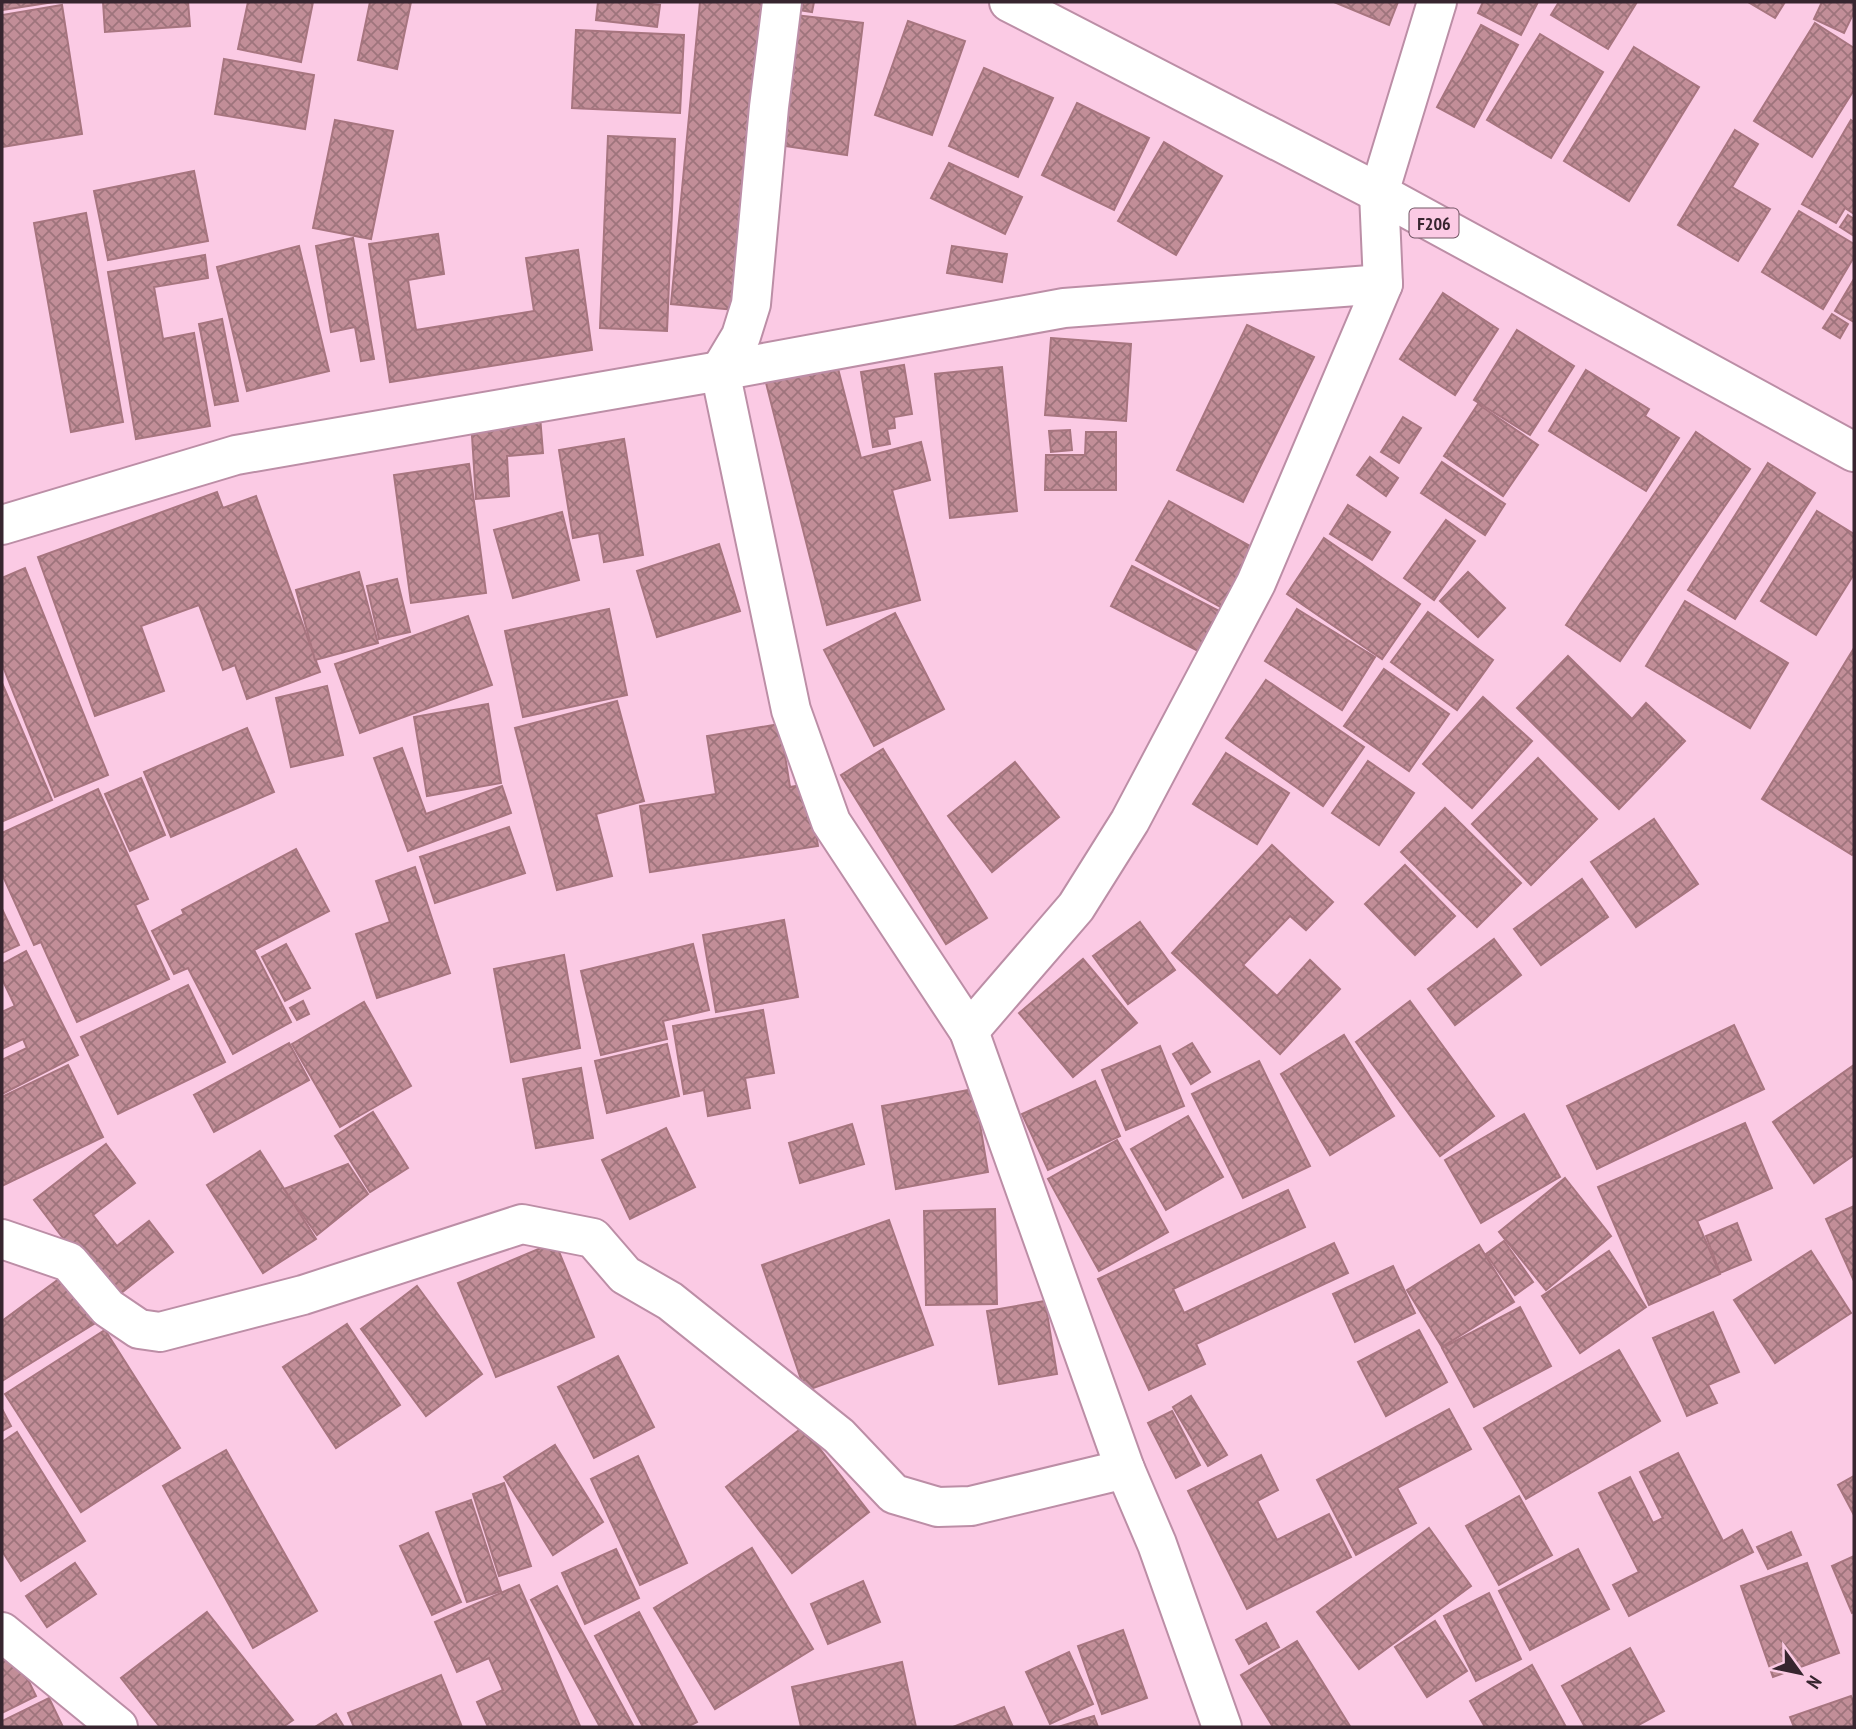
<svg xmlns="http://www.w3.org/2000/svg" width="1856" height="1729" font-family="'PT Sans Narrow',sans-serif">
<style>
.building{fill:url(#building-cross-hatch);stroke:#a7757f;stroke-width:2}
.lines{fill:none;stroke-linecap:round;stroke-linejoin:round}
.minor-casing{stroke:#bc8ea6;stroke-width:42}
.major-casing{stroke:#bc8ea6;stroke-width:42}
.minor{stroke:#fff;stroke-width:38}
.major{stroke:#fff;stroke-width:38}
.labels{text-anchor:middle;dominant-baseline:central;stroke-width:5;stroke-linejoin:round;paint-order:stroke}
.shield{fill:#fbcae4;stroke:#725665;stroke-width:2}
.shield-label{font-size:18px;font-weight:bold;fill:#37252f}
</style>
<defs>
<pattern id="building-cross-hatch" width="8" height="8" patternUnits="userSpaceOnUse" patternTransform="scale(1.75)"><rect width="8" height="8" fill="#c28e98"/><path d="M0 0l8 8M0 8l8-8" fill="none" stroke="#9e747c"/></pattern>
</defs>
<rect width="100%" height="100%" fill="#fbcae4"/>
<g class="building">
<path d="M 2,2 L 54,2 L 2,10 Z"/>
<path d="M 103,2 L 188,2 L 190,26 L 105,32 Z"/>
<path d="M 248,2 L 313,2 L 301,62 L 238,49 Z"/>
<path d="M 370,2 L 411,2 L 397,69 L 358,60 Z"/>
<path d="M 598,2 L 634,2 L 660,5 L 657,27 L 596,20 Z"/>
<path d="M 700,2 L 776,2 L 746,311 L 671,304 Z"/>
<path d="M 793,2 L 814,2 L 812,12 L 792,9 Z"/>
<path d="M 1334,2 L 1398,2 L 1389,25 Z"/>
<path d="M 1483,2 L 1538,2 L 1521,35 L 1478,13 Z"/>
<path d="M 1559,2 L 1637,2 L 1608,49 L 1551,15 Z"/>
<path d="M 1748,2 L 1785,2 L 1775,18 Z"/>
<path d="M 1822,2 L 1854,2 L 1854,12 L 1844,33 L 1814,19 Z"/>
<path d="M 62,5 L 82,134 L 2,147 L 2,15 Z"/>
<path d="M 795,15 L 863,23 L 847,155 L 778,145 Z"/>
<path d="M 908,21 L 965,41 L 932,135 L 875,115 Z"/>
<path d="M 1815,23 L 1854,48 L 1854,90 L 1812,157 L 1754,121 Z"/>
<path d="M 1481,25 L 1518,45 L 1474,127 L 1437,107 Z"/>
<path d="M 576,30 L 684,35 L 680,113 L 572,108 Z"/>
<path d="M 1540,34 L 1603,72 L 1551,158 L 1487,120 Z"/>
<path d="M 1634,47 L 1699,87 L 1629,201 L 1564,161 Z"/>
<path d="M 224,59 L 314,75 L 305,129 L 215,114 Z"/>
<path d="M 984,68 L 1053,98 L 1018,177 L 949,146 Z"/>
<path d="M 1077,103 L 1149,138 L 1114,210 L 1042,175 Z"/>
<path d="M 335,120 L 393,131 L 371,239 L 313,228 Z"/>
<path d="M 1851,120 L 1854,122 L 1854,214 L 1845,208 L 1836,223 L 1802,204 Z"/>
<path d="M 1735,130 L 1758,144 L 1732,187 L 1770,209 L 1738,261 L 1678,225 Z"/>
<path d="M 608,136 L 675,139 L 667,331 L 600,328 Z"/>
<path d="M 1164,142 L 1222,176 L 1176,255 L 1118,221 Z"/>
<path d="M 949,163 L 1022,197 L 1005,234 L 931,198 Z"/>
<path d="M 194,171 L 208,241 L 108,260 L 94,191 Z"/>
<path d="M 1799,211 L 1854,244 L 1854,257 L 1823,309 L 1762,272 Z"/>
<path d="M 86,213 L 123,422 L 71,432 L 34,223 Z"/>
<path d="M 1848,215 L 1854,219 L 1854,236 L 1840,227 Z"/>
<path d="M 438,234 L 444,274 L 408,280 L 416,330 L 534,311 L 526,258 L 578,250 L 592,350 L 390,382 L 369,244 Z"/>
<path d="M 353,238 L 374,359 L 361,361 L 355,327 L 331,332 L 316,246 Z"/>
<path d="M 299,246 L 329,371 L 247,391 L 217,267 Z"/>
<path d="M 952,246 L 1007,254 L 1002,282 L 947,273 Z"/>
<path d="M 205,255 L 208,278 L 154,287 L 163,339 L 194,333 L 210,426 L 136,439 L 108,272 Z"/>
<path d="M 1854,279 L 1854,322 L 1835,311 Z"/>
<path d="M 1443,293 L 1498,329 L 1455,395 L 1400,359 Z"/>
<path d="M 1832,314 L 1848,324 L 1840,338 L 1823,328 Z"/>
<path d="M 222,319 L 238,401 L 215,405 L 199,324 Z"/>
<path d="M 1247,325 L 1314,357 L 1243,502 L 1177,470 Z"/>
<path d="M 1517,330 L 1574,366 L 1530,435 L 1474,400 Z"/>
<path d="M 1051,338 L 1131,344 L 1126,421 L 1045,415 Z"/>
<path d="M 834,353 L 861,458 L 921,442 L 930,480 L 892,490 L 920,600 L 827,625 L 763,371 Z"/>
<path d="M 904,365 L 912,414 L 894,417 L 895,428 L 887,429 L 890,444 L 873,447 L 861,372 Z"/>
<path d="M 1002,367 L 1017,511 L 950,518 L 935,374 Z"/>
<path d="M 1586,370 L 1649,409 L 1645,416 L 1679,438 L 1646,491 L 1549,431 Z"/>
<path d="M 1478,404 L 1538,445 L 1503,496 L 1444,456 Z"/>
<path d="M 540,416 L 543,453 L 507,456 L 509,496 L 476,499 L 471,420 Z"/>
<path d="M 1403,417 L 1421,428 L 1399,463 L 1381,452 Z"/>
<path d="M 1070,430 L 1072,450 L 1051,452 L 1049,431 Z"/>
<path d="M 1086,432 L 1116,432 L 1116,490 L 1045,490 L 1046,455 L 1085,455 Z"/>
<path d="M 1696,432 L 1750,469 L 1620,661 L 1566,625 Z"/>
<path d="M 624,439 L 643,555 L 604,562 L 599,533 L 573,538 L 559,450 Z"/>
<path d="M 1370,457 L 1398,478 L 1386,496 L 1357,475 Z"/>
<path d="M 1442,462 L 1505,504 L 1485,535 L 1421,493 Z"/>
<path d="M 1768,463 L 1815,493 L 1735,619 L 1688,590 Z"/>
<path d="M 469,464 L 486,593 L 411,603 L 394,475 Z"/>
<path d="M 217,492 L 223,508 L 256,496 L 320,672 L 247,699 L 235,665 L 223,670 L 199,605 L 141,626 L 164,691 L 95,716 L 38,557 Z"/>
<path d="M 1169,501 L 1257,550 L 1224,609 L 1136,560 Z"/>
<path d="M 1348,505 L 1390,532 L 1372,560 L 1330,534 Z"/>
<path d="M 1817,511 L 1854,534 L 1854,574 L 1816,635 L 1761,601 Z"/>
<path d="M 562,512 L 579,580 L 513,598 L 494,530 Z"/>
<path d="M 1446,520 L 1475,541 L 1434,600 L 1404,578 Z"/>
<path d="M 1324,538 L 1420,604 L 1382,659 L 1287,594 Z"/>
<path d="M 719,544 L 740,611 L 657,637 L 637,571 Z"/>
<path d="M 1132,566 L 1219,611 L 1198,651 L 1111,606 Z"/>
<path d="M 25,568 L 108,775 L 55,797 L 2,664 L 2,578 Z"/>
<path d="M 359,572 L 378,643 L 315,660 L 296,590 Z"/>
<path d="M 1468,572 L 1505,608 L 1478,637 L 1440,601 Z"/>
<path d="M 397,579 L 410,632 L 379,639 L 367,586 Z"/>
<path d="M 1685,601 L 1788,663 L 1750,728 L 1646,666 Z"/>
<path d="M 609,609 L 627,695 L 523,717 L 505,631 Z"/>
<path d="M 1297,609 L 1375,657 L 1342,710 L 1265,661 Z"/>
<path d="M 1428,612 L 1493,660 L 1457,710 L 1391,662 Z"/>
<path d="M 895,613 L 944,709 L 874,746 L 824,650 Z"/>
<path d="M 468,616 L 492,685 L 360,733 L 335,664 Z"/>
<path d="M 1854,648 L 1854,852 L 1852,855 L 1762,799 Z"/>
<path d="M 1568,656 L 1632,719 L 1646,703 L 1685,741 L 1619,809 L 1517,708 Z"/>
<path d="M 1384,669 L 1449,714 L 1409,771 L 1344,726 Z"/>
<path d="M 1266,680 L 1364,747 L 1323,806 L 1226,738 Z"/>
<path d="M 2,683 L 52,800 L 3,821 L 2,817 Z"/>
<path d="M 327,686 L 343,755 L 291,767 L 276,698 Z"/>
<path d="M 1483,697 L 1532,741 L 1472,808 L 1423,764 Z"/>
<path d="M 617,701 L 644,801 L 596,814 L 612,876 L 557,890 L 515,728 Z"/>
<path d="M 488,704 L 501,783 L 427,796 L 414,717 Z"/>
<path d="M 780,724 L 790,787 L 808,784 L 818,846 L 650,872 L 640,806 L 716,794 L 707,736 Z"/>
<path d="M 247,728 L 274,792 L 171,837 L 144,772 Z"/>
<path d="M 402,748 L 426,814 L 502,786 L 511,813 L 408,851 L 374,758 Z"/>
<path d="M 883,749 L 987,918 L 946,944 L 841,775 Z"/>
<path d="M 1226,753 L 1289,793 L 1257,844 L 1193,804 Z"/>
<path d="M 1538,758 L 1597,819 L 1531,885 L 1472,824 Z"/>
<path d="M 1368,761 L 1414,793 L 1379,845 L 1332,813 Z"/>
<path d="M 1015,762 L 1059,817 L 992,872 L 948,816 Z"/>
<path d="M 141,778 L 165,835 L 130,851 L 105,794 Z"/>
<path d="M 98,789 L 148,899 L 135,905 L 169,979 L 77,1022 L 41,942 L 34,945 L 2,874 L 2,833 Z"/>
<path d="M 1445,808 L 1521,883 L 1477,927 L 1401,852 Z"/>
<path d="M 1654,819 L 1698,884 L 1636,927 L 1591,862 Z"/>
<path d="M 509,827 L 525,873 L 435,903 L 420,857 Z"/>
<path d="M 1272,845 L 1333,902 L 1306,930 L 1290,916 L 1243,965 L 1277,996 L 1310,960 L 1340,989 L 1280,1054 L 1172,953 Z"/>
<path d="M 296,849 L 329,911 L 254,950 L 291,1022 L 233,1054 L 188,968 L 174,974 L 152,931 L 184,914 L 182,910 Z"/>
<path d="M 1405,865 L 1455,916 L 1415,955 L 1365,904 Z"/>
<path d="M 415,867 L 450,973 L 377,998 L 356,934 L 390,922 L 376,881 Z"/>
<path d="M 1582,879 L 1608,917 L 1541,965 L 1514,929 Z"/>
<path d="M 2,909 L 19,945 L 2,953 Z"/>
<path d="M 784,920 L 798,997 L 716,1012 L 703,935 Z"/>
<path d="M 1140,922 L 1175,970 L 1128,1004 L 1093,956 Z"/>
<path d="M 1494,939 L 1521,975 L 1455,1025 L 1428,989 Z"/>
<path d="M 286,944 L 310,988 L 285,1001 L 262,957 Z"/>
<path d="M 693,944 L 709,1010 L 663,1021 L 667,1039 L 601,1055 L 581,971 Z"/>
<path d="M 26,951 L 78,1055 L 2,1094 L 2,1060 L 27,1048 L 23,1039 L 2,1049 L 2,1012 L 15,1006 L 2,979 L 2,964 Z"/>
<path d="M 564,955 L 580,1048 L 511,1062 L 494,969 Z"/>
<path d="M 1083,959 L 1137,1023 L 1073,1077 L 1019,1013 Z"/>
<path d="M 188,985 L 225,1062 L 118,1114 L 81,1037 Z"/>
<path d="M 303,1001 L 309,1014 L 297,1020 L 290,1008 Z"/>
<path d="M 1410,1001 L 1494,1116 L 1440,1156 L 1356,1042 Z"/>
<path d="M 364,1002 L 411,1086 L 340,1127 L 292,1044 Z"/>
<path d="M 763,1010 L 774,1073 L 745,1078 L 750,1108 L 708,1116 L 704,1090 L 684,1094 L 673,1026 Z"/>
<path d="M 1734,1025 L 1764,1089 L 1597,1169 L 1567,1106 Z"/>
<path d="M 1344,1035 L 1394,1116 L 1330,1155 L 1281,1074 Z"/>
<path d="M 289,1043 L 309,1080 L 214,1132 L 194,1095 Z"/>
<path d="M 1192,1043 L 1210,1072 L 1191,1084 L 1173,1054 Z"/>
<path d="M 667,1044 L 679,1096 L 607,1113 L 595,1061 Z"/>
<path d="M 1160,1046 L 1184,1106 L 1126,1130 L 1102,1070 Z"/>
<path d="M 1259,1061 L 1310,1166 L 1243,1198 L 1192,1094 Z"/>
<path d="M 68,1065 L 103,1137 L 2,1186 L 2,1097 Z"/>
<path d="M 1854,1065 L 1854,1155 L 1814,1183 L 1773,1122 Z"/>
<path d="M 581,1068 L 593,1138 L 536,1148 L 523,1079 Z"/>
<path d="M 1095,1081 L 1120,1136 L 1048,1170 L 1022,1114 Z"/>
<path d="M 974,1089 L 988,1172 L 896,1189 L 882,1106 Z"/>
<path d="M 373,1112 L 408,1168 L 370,1192 L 335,1136 Z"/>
<path d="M 1524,1114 L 1560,1177 L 1481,1223 L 1445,1160 Z"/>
<path d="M 1188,1116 L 1223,1177 L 1166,1210 L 1131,1149 Z"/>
<path d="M 1745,1123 L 1772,1188 L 1697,1221 L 1720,1274 L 1649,1305 L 1598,1187 Z"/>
<path d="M 852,1124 L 864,1164 L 800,1183 L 789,1143 Z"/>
<path d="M 666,1128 L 695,1187 L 630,1219 L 602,1160 Z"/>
<path d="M 1117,1140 L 1168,1232 L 1099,1271 L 1048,1179 Z"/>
<path d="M 106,1144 L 135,1183 L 93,1215 L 117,1246 L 149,1221 L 173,1252 L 111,1301 L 34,1200 Z"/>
<path d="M 260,1151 L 316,1239 L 263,1273 L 207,1185 Z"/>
<path d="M 348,1164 L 368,1194 L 317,1235 L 284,1189 Z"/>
<path d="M 1565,1178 L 1611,1236 L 1546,1290 L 1499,1232 Z"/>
<path d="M 1288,1190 L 1305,1227 L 1173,1289 L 1184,1313 L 1334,1243 L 1348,1273 L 1196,1344 L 1205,1364 L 1149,1390 L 1098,1279 Z"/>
<path d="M 1854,1206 L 1854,1281 L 1826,1219 Z"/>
<path d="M 995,1209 L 997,1304 L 926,1305 L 924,1211 Z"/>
<path d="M 889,1220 L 933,1345 L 805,1391 L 762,1265 Z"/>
<path d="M 1737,1223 L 1751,1260 L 1720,1273 L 1706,1236 Z"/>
<path d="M 1504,1241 L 1533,1282 L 1515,1295 L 1486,1254 Z"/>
<path d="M 555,1242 L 594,1337 L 496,1377 L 458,1283 Z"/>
<path d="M 1479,1245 L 1514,1302 L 1442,1347 L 1407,1290 Z"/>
<path d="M 1609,1251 L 1646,1307 L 1580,1353 L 1542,1296 Z"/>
<path d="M 1811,1251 L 1851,1313 L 1775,1363 L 1734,1300 Z"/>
<path d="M 1393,1266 L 1415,1313 L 1355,1342 L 1333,1294 Z"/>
<path d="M 63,1276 L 97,1322 L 2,1381 L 2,1321 Z"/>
<path d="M 417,1286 L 482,1374 L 426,1416 L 361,1329 Z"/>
<path d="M 1045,1301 L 1057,1374 L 999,1384 L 987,1311 Z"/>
<path d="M 1520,1307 L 1551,1366 L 1474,1407 L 1442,1348 Z"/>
<path d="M 1713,1312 L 1739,1372 L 1708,1385 L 1717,1403 L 1687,1416 L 1653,1338 Z"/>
<path d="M 347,1324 L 400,1405 L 336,1448 L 283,1367 Z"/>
<path d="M 105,1330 L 180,1448 L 81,1512 L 5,1394 Z"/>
<path d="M 1419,1330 L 1447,1382 L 1386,1416 L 1358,1362 Z"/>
<path d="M 1619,1350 L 1660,1421 L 1526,1499 L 1484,1428 Z"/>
<path d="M 618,1356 L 654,1427 L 594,1458 L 558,1387 Z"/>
<path d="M 1191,1396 L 1227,1455 L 1208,1466 L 1173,1407 Z"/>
<path d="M 2,1409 L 11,1426 L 2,1431 Z"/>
<path d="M 1449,1409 L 1471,1449 L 1397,1488 L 1416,1523 L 1356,1555 L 1317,1480 Z"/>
<path d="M 1172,1411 L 1200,1465 L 1176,1478 L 1148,1423 Z"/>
<path d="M 803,1427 L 869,1512 L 792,1573 L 726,1487 Z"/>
<path d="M 17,1432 L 85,1541 L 21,1581 L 2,1551 L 2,1442 Z"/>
<path d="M 555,1445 L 603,1522 L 553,1555 L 504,1477 Z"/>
<path d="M 226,1450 L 317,1611 L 253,1648 L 163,1486 Z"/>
<path d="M 1678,1453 L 1723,1541 L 1742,1530 L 1753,1552 L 1629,1616 L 1613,1585 L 1639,1572 L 1599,1493 L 1630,1477 L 1653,1523 L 1663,1518 L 1640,1472 Z"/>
<path d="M 1261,1455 L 1278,1490 L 1257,1501 L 1277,1540 L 1329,1514 L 1351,1557 L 1247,1609 L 1188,1491 Z"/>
<path d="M 638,1456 L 687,1563 L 640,1585 L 591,1479 Z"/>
<path d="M 1854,1476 L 1854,1515 L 1838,1485 Z"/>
<path d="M 504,1483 L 531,1566 L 499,1576 L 473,1494 Z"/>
<path d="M 1519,1496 L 1552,1555 L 1499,1585 L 1466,1526 Z"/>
<path d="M 471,1500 L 501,1591 L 467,1602 L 436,1512 Z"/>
<path d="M 1429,1528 L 1471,1586 L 1359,1669 L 1317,1612 Z"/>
<path d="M 1791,1532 L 1801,1555 L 1768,1569 L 1757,1547 Z"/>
<path d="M 428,1533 L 461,1602 L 432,1615 L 400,1546 Z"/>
<path d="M 752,1548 L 813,1649 L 715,1709 L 654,1608 Z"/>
<path d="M 616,1549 L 639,1598 L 585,1624 L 562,1573 Z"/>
<path d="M 1578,1549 L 1609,1609 L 1530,1650 L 1499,1591 Z"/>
<path d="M 1854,1556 L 1854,1612 L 1852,1613 L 1832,1566 Z"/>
<path d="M 75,1563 L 96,1594 L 47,1627 L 26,1596 Z"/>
<path d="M 1807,1563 L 1839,1653 L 1773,1677 L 1741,1586 Z"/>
<path d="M 863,1581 L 880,1622 L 828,1644 L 811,1604 Z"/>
<path d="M 519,1585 L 580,1726 L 577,1727 L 488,1727 L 477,1702 L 503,1690 L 489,1658 L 457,1672 L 435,1622 Z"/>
<path d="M 557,1586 L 634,1727 L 600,1727 L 531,1600 Z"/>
<path d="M 1489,1593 L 1521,1659 L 1476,1681 L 1444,1616 Z"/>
<path d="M 207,1612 L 293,1720 L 283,1727 L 160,1727 L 121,1678 Z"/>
<path d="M 639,1612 L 697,1722 L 687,1727 L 643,1727 L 595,1636 Z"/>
<path d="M 1435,1621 L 1467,1671 L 1427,1697 L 1395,1647 Z"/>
<path d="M 1266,1623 L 1279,1647 L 1249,1664 L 1236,1640 Z"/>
<path d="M 1123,1630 L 1147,1698 L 1102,1714 L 1078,1646 Z"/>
<path d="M 1297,1641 L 1350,1726 L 1349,1727 L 1273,1727 L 1241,1675 Z"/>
<path d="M 10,1643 L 36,1696 L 2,1713 L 2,1647 Z"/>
<path d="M 1630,1648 L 1664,1711 L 1635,1727 L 1585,1727 L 1562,1686 Z"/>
<path d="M 1069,1652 L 1093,1704 L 1050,1724 L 1026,1672 Z"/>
<path d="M 902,1662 L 916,1727 L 801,1727 L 792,1687 Z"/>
<path d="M 1532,1665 L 1566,1727 L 1485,1727 L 1470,1701 Z"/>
<path d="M 441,1675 L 462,1727 L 354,1727 L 348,1713 Z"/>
<path d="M 1851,1696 L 1854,1704 L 1854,1727 L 1794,1727 L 1790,1717 Z"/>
<path d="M 49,1698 L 63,1727 L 2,1727 L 2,1721 Z"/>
<path d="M 1004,1707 L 1013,1727 L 953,1727 Z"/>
<path d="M 336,1714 L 344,1727 L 315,1727 Z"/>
<path d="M 1094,1716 L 1098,1727 L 1058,1727 Z"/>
</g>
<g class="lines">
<g class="minor-casing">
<g id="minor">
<path d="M 782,2 L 769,107 L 751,304 L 741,336 L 720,371 L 791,710 L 831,822 L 969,1031 L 1125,1469 L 1157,1544 L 1222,1727"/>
<path d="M 2,525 L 236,455 L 720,371 L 1064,308 L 1383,284"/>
<path d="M 969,1031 L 1076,907 L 1130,821 L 1256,583 L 1383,284 L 1379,193 L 1437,2"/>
<path d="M 2,1239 L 69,1262 L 108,1308 L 139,1329 L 160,1332 L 303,1295 L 522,1224 L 593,1238 L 625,1275 L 670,1301 L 839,1436 L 894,1494 L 938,1507 L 971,1506 L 1125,1469"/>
<path d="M 2,1632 L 118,1727"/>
</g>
</g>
<g class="major-casing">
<path id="major" d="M 1009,2 L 1379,193 L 1854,452"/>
</g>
<use href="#minor" class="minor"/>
<use href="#major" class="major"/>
</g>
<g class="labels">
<rect class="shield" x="1409.5" y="208.5" width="49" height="29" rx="5"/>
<g class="shield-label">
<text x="1434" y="223">F206</text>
</g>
</g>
<rect width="1856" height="1729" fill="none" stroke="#37252f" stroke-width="7"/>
<g transform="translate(1800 1673) rotate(123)" stroke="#fbcae4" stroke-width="5" paint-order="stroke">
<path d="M0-5L12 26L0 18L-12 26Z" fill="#37252f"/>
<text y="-10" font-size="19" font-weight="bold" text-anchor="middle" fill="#37252f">N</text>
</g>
</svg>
